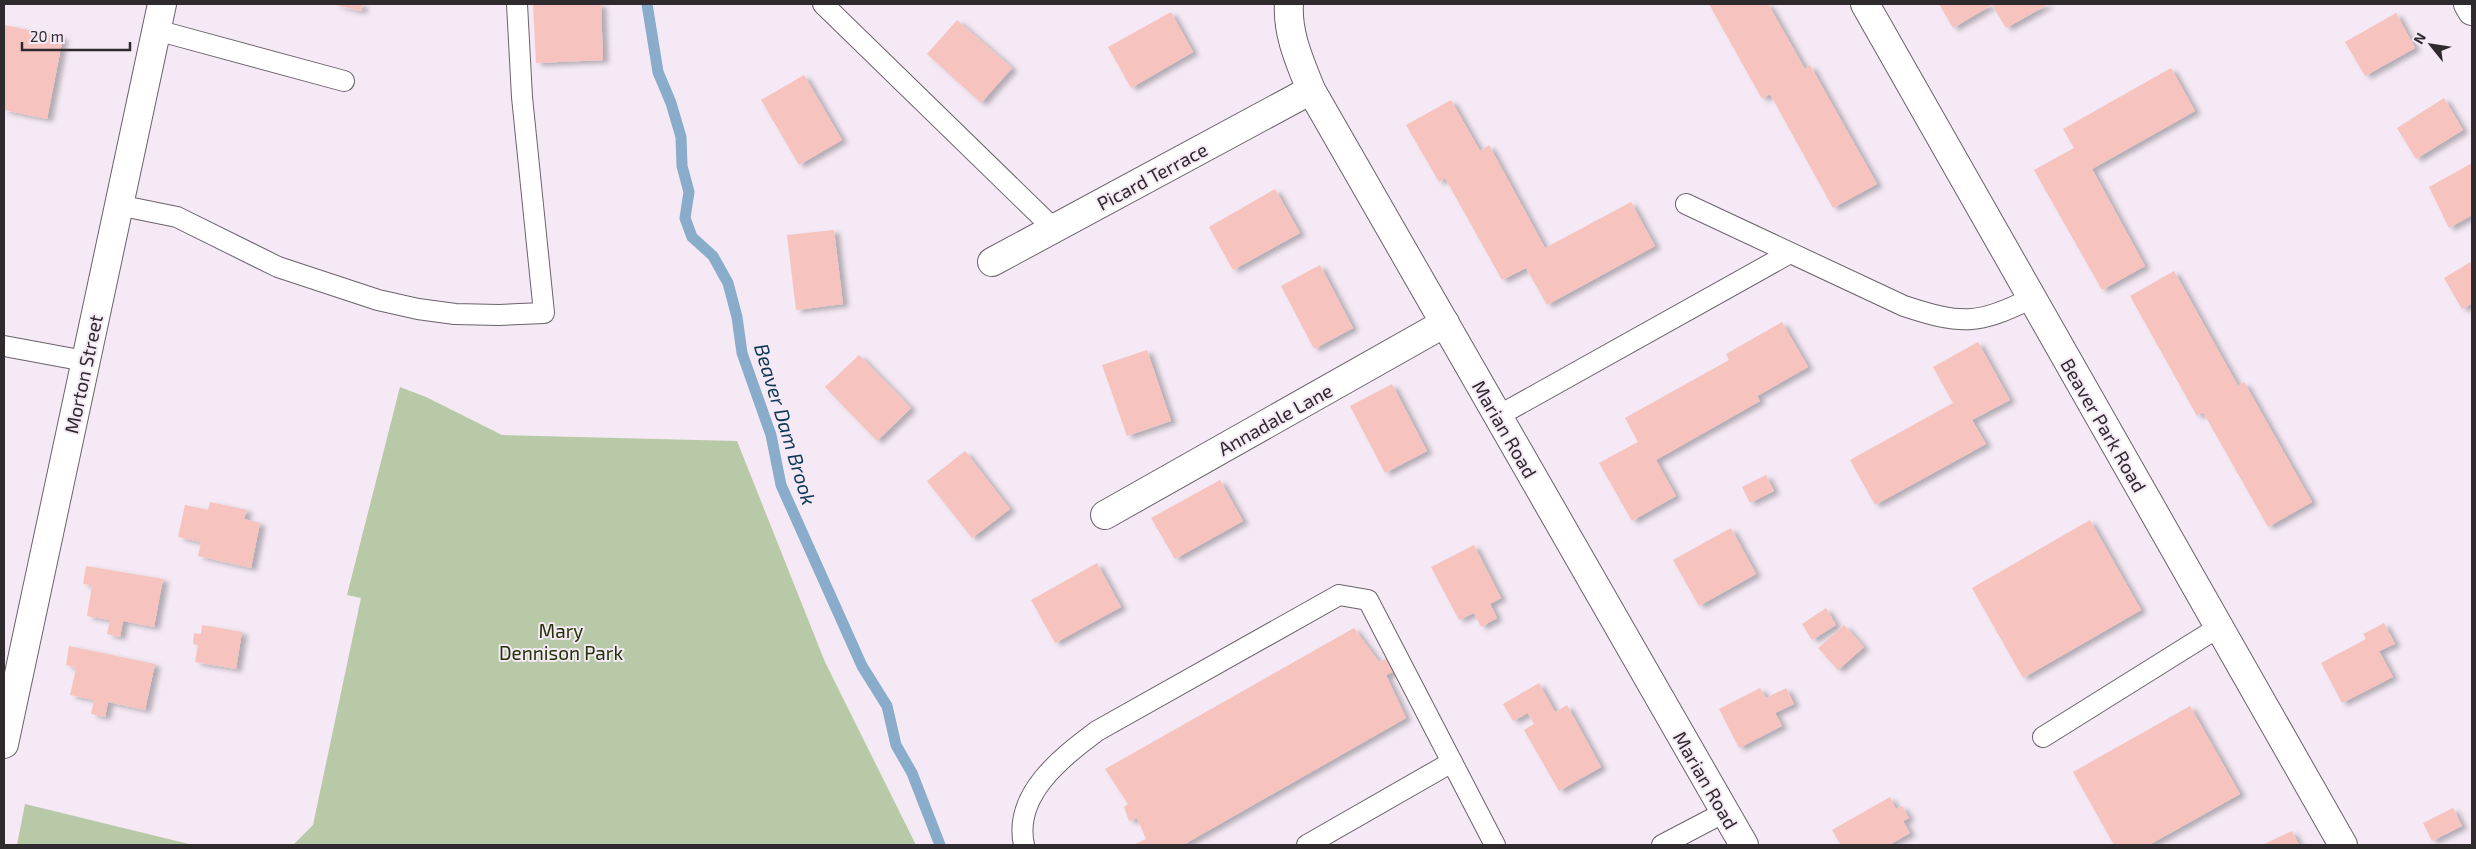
<svg xmlns="http://www.w3.org/2000/svg" width="2476" height="849" font-family="'Exo 2',sans-serif">
<style>
.green{fill:#b8c9a7}
.lines{fill:none;stroke-linecap:round;stroke-linejoin:round}
.stream{stroke:#89accb;stroke-width:11}
.building{fill:#f7c3be;filter:url(#shadow)}
.lane-casing{stroke:#6b626b;stroke-width:22}
.street-casing{stroke:#6b626b;stroke-width:30}
.lane{stroke:#fff;stroke-width:20}
.street{stroke:#fff;stroke-width:28}
.labels{text-anchor:middle;dominant-baseline:central;stroke-width:4;stroke-linejoin:round;paint-order:stroke}
.street-label{font-size:19px;fill:#2e2a2e;stroke:#f4e9f4}
.park-label{font-size:19px;fill:#223305;stroke:#f4e9f4}
.water-label{font-size:20px;font-style:italic;fill:#0c3656;stroke:#f4e9f4}
</style>
<defs>
<filter id="shadow"><feDropShadow dx="5.5" dy="3" stdDeviation="2.5" flood-color="#0004"/></filter>
</defs>
<rect width="100%" height="100%" fill="#f4e9f4"/>
<g class="green">
<path d="M 400,387 L 426,397 L 502,435 L 737,441 L 825,662 L 916,845 L 293,845 L 313,825 L 361,598 L 347,595 Z"/>
<path d="M 25,804 L 193,845 L 17,845 Z"/>
</g>
<g class="lines">
<path class="stream" d="M 647,4 L 658,72 L 671,103 L 681,137 L 682,166 L 689,192 L 685,218 L 692,237 L 713,256 L 728,283 L 737,317 L 742,353 L 771,435 L 781,485 L 862,666 L 887,706 L 896,745 L 912,773 L 940,845"/>
</g>
<g class="building">
<path d="M 331,4 L 363,4 L 361,11 Z"/>
<path d="M 533,4 L 601,4 L 603,60 L 536,63 Z"/>
<path d="M 1709,4 L 1768,4 L 1805,69 L 1810,65 L 1877,184 L 1833,208 L 1770,94 L 1762,99 Z"/>
<path d="M 1939,4 L 2049,4 L 2006,28 L 1992,5 L 1953,28 Z"/>
<path d="M 1171,12 L 1193,52 L 1131,88 L 1108,47 Z"/>
<path d="M 2396,13 L 2415,48 L 2365,76 L 2345,42 Z"/>
<path d="M 957,20 L 1012,68 L 981,103 L 927,54 Z"/>
<path d="M 4,25 L 63,37 L 47,119 L 4,110 Z"/>
<path d="M 2171,68 L 2195,111 L 2092,169 L 2145,266 L 2102,290 L 2034,170 L 2074,148 L 2063,129 Z"/>
<path d="M 804,75 L 842,140 L 799,165 L 761,100 Z"/>
<path d="M 2444,98 L 2463,130 L 2416,159 L 2397,128 Z"/>
<path d="M 1451,100 L 1480,151 L 1489,145 L 1545,248 L 1631,202 L 1655,246 L 1547,305 L 1526,268 L 1502,280 L 1445,178 L 1439,182 L 1406,125 Z"/>
<path d="M 2472,163 L 2472,215 L 2449,228 L 2429,187 Z"/>
<path d="M 1275,189 L 1300,233 L 1233,270 L 1209,227 Z"/>
<path d="M 834,230 L 843,304 L 796,310 L 787,235 Z"/>
<path d="M 2472,261 L 2472,304 L 2462,309 L 2444,278 Z"/>
<path d="M 1320,265 L 1353,328 L 1314,349 L 1281,286 Z"/>
<path d="M 2174,271 L 2238,386 L 2244,382 L 2312,502 L 2268,527 L 2203,412 L 2197,416 L 2130,296 Z"/>
<path d="M 1782,322 L 1808,367 L 1757,396 L 1760,401 L 1656,460 L 1676,496 L 1632,521 L 1599,463 L 1638,442 L 1625,418 L 1729,360 L 1726,354 Z"/>
<path d="M 1978,342 L 2010,400 L 1972,420 L 1986,444 L 1875,505 L 1850,460 L 1953,403 L 1933,367 Z"/>
<path d="M 1147,350 L 1171,421 L 1127,436 L 1102,365 Z"/>
<path d="M 859,355 L 911,408 L 877,441 L 825,387 Z"/>
<path d="M 1392,384 L 1427,451 L 1385,473 L 1350,406 Z"/>
<path d="M 965,451 L 1010,509 L 972,538 L 927,481 Z"/>
<path d="M 1766,475 L 1774,491 L 1750,503 L 1742,487 Z"/>
<path d="M 1220,480 L 1243,521 L 1175,559 L 1151,518 Z"/>
<path d="M 210,502 L 247,510 L 244,519 L 260,523 L 251,568 L 198,556 L 201,542 L 178,537 L 185,505 L 208,510 Z"/>
<path d="M 2090,520 L 2141,610 L 2023,678 L 1972,588 Z"/>
<path d="M 1731,528 L 1756,574 L 1699,606 L 1673,560 Z"/>
<path d="M 1474,545 L 1501,598 L 1490,604 L 1497,618 L 1481,627 L 1474,613 L 1459,620 L 1431,567 Z"/>
<path d="M 1097,563 L 1121,607 L 1055,643 L 1031,600 Z"/>
<path d="M 86,566 L 163,579 L 154,627 L 123,621 L 120,637 L 107,634 L 110,620 L 87,616 L 92,585 L 83,584 Z"/>
<path d="M 1826,608 L 1836,625 L 1812,640 L 1802,624 Z"/>
<path d="M 2384,623 L 2395,644 L 2379,651 L 2393,677 L 2342,703 L 2321,663 L 2366,639 L 2363,634 Z"/>
<path d="M 202,625 L 242,632 L 236,669 L 195,662 L 198,645 L 193,644 L 194,633 L 201,634 Z"/>
<path d="M 1844,625 L 1864,647 L 1838,670 L 1818,648 Z"/>
<path d="M 1354,628 L 1379,662 L 1389,657 L 1395,671 L 1386,675 L 1406,718 L 1183,845 L 1133,845 L 1146,839 L 1137,818 L 1129,821 L 1124,807 L 1128,804 L 1105,769 Z"/>
<path d="M 69,646 L 155,664 L 145,710 L 108,702 L 105,717 L 91,714 L 94,700 L 70,695 L 76,668 L 66,665 Z"/>
<path d="M 1539,683 L 1555,712 L 1567,705 L 1601,767 L 1559,791 L 1524,730 L 1534,724 L 1528,713 L 1513,721 L 1503,704 Z"/>
<path d="M 1760,688 L 1766,698 L 1786,688 L 1794,704 L 1775,713 L 1782,726 L 1739,748 L 1719,709 Z"/>
<path d="M 2190,706 L 2240,794 L 2149,845 L 2114,845 L 2073,772 Z"/>
<path d="M 1890,797 L 1896,809 L 1902,806 L 1909,818 L 1903,821 L 1910,833 L 1889,845 L 1841,845 L 1832,830 Z"/>
<path d="M 2453,808 L 2462,826 L 2432,841 L 2423,823 Z"/>
<path d="M 2292,831 L 2299,845 L 2262,845 Z"/>
</g>
<g class="lines">
<g class="lane-casing">
<g id="lane">
<path d="M 823,4 L 1054,229"/>
<path d="M 156,30 L 344,81"/>
<path d="M 1686,204 L 1904,306 C 1962,325 1977,325 2032,298"/>
<path d="M 118,205 L 177,217 L 278,267 L 378,300 L 418,309 L 455,314 L 499,315 L 544,313 L 522,97 L 517,4"/>
<path d="M 4,346 L 85,361"/>
<path d="M 1498,416 L 1790,253"/>
<path d="M 2043,737 L 2219,627"/>
<path d="M 1024,845 C 1013,795 1061,758 1097,731 L 1339,595 L 1368,600 L 1495,845"/>
<path d="M 1307,845 L 1452,762"/>
<path d="M 1662,845 L 1725,812"/>
</g>
</g>
<g class="street-casing">
<g id="street">
<path d="M 1289,4 C 1287,34 1300,62 1311,90 L 1744,845"/>
<path d="M 1865,4 L 2343,845"/>
<path d="M 2468,4 L 2472,11"/>
<path d="M 992,262 L 1311,90"/>
<path d="M 1105,515 L 1445,323"/>
<path d="M 4,744 L 162,4"/>
</g>
</g>
<use href="#lane" class="lane"/>
<use href="#street" class="street"/>
</g>
<g class="labels">
<g class="street-label">
<text transform="translate(1152 176) rotate(-28)">Picard Terrace</text>
<text transform="translate(83 374) rotate(-78)">Morton Street</text>
<text transform="translate(1275 419) rotate(-29)">Annadale Lane</text>
<text transform="translate(2104 425) rotate(60)">Beaver Park Road</text>
<text transform="translate(1505 429) rotate(60)">Marian Road</text>
<text transform="translate(1706 780) rotate(60)">Marian Road</text>
</g>
<g class="park-label">
<text x="561" y="630">Mary<tspan x="561" dy="22">Dennison Park</tspan></text>
</g>
<g class="water-label">
<text transform="translate(786 424) rotate(73)">Beaver Dam Brook</text>
</g>
</g>
<rect width="2476" height="849" fill="none" stroke="#2e2a2e" stroke-width="10"/>
<g transform="translate(2431 45) rotate(300)" stroke="#f4e9f4" stroke-width="4" paint-order="stroke">
<path d="M0-4L9 19L0 12L-9 19Z" fill="#2e2a2e"/>
<text y="-8" font-size="14" font-weight="bold" text-anchor="middle" fill="#2e2a2e">N</text>
</g>
<path d="M22 42v8h108v-8" fill="none" stroke="#2e2a2e" stroke-width="2.5"/>
<text x="30" y="42" font-size="15" fill="#2e2a2e" stroke="#f4e9f4" stroke-width="4" paint-order="stroke">20 m</text>
</svg>
